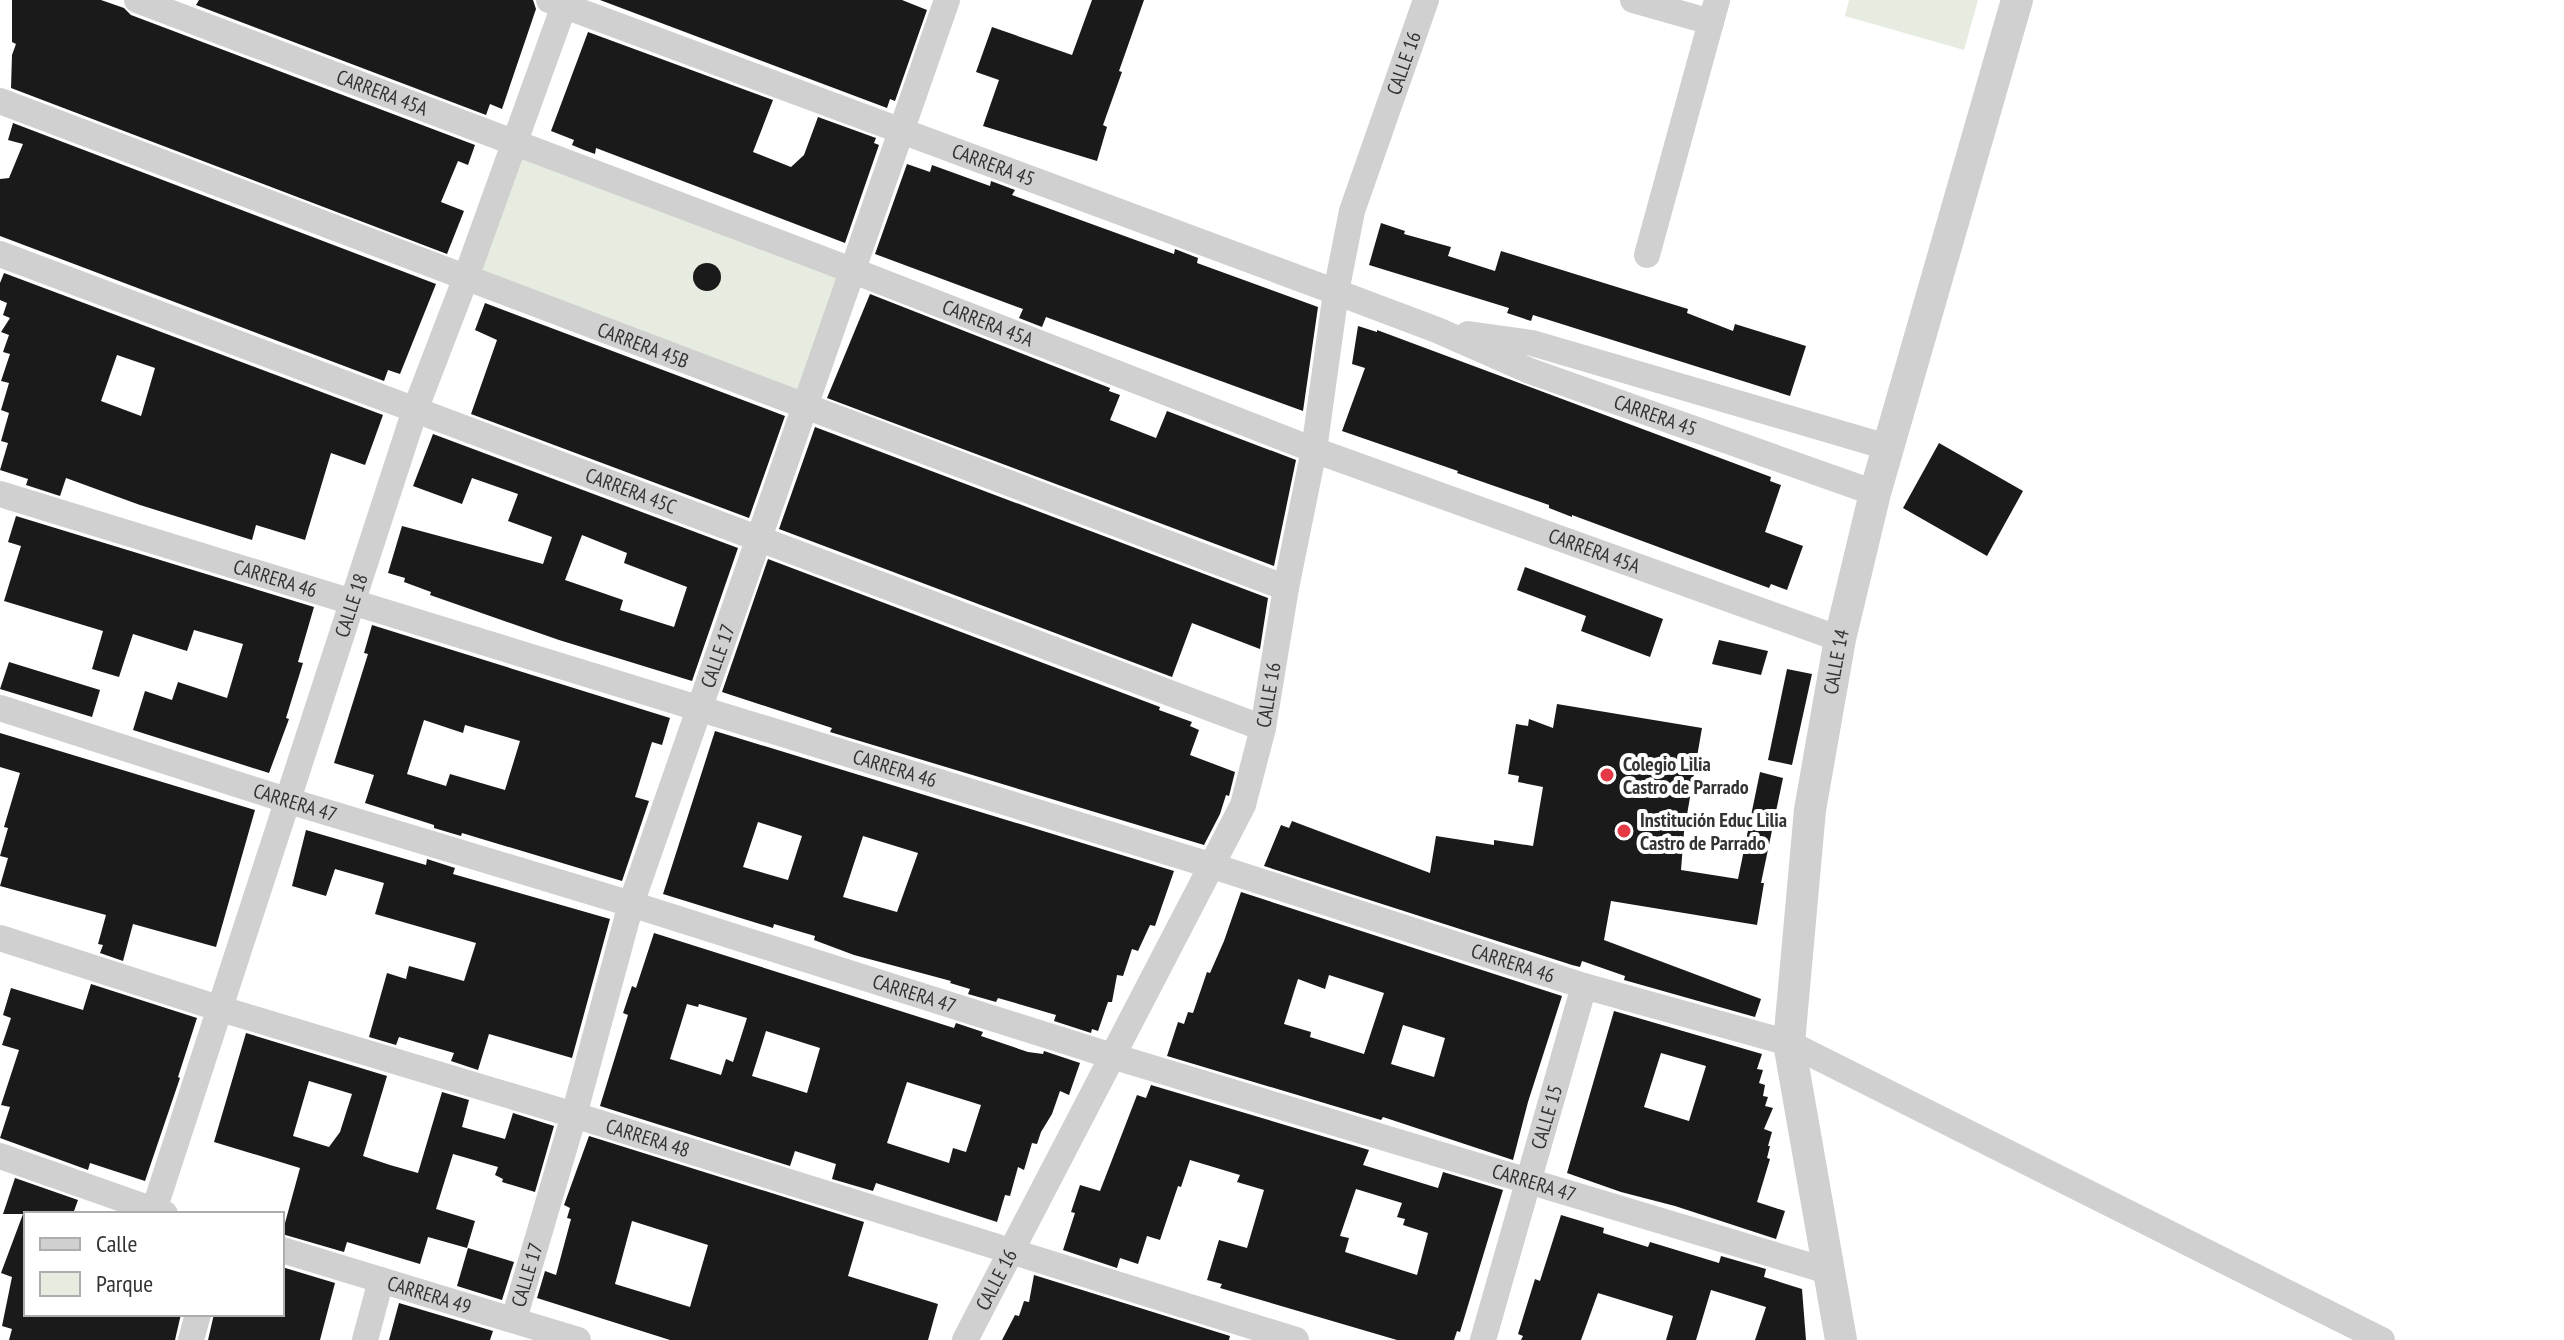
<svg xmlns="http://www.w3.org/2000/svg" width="2564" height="1340" font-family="'PT Sans Narrow',sans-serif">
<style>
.green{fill:#e6ecdf}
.building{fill:#1a1a1a;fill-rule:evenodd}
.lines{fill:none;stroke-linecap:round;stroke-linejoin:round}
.minor{stroke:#d0d0d0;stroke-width:26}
.tertiary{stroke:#d0d0d0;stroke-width:32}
.poi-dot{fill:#e63946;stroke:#fff;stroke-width:3}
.labels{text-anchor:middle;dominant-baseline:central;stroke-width:8;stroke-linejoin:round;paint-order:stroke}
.street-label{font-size:20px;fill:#333;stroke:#fff}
.poi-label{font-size:20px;font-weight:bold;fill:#333;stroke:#fff;text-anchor:start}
</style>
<rect width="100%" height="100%" fill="#fff"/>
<g class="green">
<path d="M 1849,0 L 1978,0 L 1964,50 L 1845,16 Z"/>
<path d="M 512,143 L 854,271 L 806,405 L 465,280 Z"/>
</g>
<g class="building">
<path d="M 12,0 L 101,0 L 124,8 L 131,15 L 475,145 L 468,165 L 458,161 L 441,202 L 464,211 L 447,254 L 11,88 L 12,55 L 16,44 L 12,42 Z"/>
<path d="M 199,0 L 533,0 L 536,9 L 502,109 L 490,104 L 486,115 L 196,5 Z"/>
<path d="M 600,0 L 902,0 L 927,10 L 895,101 L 890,99 L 887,108 Z"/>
<path d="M 1092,0 L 1144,0 L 1119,71 L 1122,72 L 1103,125 L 1107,127 L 1097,161 L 983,126 L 999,80 L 976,72 L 992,27 L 1072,55 Z"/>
<path d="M 588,32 L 773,100 L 753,152 L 791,167 L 804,155 L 818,117 L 876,138 L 874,143 L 879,145 L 845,243 L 596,148 L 595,154 L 584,150 L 572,145 L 574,140 L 551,131 Z"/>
<path d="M 13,123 L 436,284 L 400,374 L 388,370 L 384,381 L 0,236 L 0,179 L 9,178 L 23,144 L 8,140 Z"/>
<path d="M 907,164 L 930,172 L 932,165 L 990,186 L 991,181 L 1015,190 L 1012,195 L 1174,254 L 1175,249 L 1198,258 L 1197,263 L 1318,307 L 1303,411 L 1046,317 L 1042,327 L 1019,318 L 1023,309 L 875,254 Z"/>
<path d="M 1381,223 L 1405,231 L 1404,234 L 1451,247 L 1448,256 L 1495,271 L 1501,251 L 1688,309 L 1687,313 L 1733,331 L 1735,324 L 1806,346 L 1790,396 L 1533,315 L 1531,321 L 1507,313 L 1509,308 L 1369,265 Z"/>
<circle cx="707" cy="277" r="14"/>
<path d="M 4,273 L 383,415 L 365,465 L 331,453 L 305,540 L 256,525 L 252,540 L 140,505 L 66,478 L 60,496 L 26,485 L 28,479 L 0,470 L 8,443 L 1,441 L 9,413 L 1,410 L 9,383 L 1,381 L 10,354 L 3,352 L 9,335 L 1,332 L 10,318 L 3,315 L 7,303 L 0,300 L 0,283 ZM 117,355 L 155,368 L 141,416 L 101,401 Z"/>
<path d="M 870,294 L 1110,388 L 1109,391 L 1120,395 L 1110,420 L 1156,438 L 1167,411 L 1296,460 L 1274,566 L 827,398 Z"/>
<path d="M 485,303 L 785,416 L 749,518 L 471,414 L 497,340 L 475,330 Z"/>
<path d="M 1358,326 L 1377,332 L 1377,330 L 1771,477 L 1770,481 L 1781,485 L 1765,532 L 1803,546 L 1787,590 L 1771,584 L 1769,588 L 1572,515 L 1572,517 L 1549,508 L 1549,505 L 1457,473 L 1458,471 L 1342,431 L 1365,368 L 1352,364 Z"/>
<path d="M 815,427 L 1268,598 L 1260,649 L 1192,623 L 1172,677 L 779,529 Z"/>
<path d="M 433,434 L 738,548 L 692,681 L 559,640 L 430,595 L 431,592 L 404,582 L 405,578 L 388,573 L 402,526 L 543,564 L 552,537 L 508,521 L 518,494 L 472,478 L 462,504 L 413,486 ZM 582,535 L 627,553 L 624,563 L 687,587 L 674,627 L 620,610 L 623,600 L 565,580 Z"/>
<path d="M 1939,443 L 2023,491 L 1987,556 L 1903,508 Z"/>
<path d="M 16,516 L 314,607 L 298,662 L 303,663 L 286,718 L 289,719 L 269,773 L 133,730 L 145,691 L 172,700 L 178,682 L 227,698 L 243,644 L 194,630 L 187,651 L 133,634 L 119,677 L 92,669 L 103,631 L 4,601 L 21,546 L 8,542 Z"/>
<path d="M 768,559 L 1160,707 L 1159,710 L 1192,722 L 1190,726 L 1199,730 L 1190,755 L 1235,772 L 1229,796 L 1226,795 L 1220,814 L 1204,845 L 830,732 L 832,728 L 722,692 Z"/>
<path d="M 1525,567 L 1663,619 L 1650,657 L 1581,631 L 1586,616 L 1517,590 Z"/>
<path d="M 372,625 L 670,718 L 662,745 L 652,742 L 635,797 L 649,801 L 622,881 L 462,833 L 461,836 L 434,828 L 434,825 L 365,803 L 374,775 L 334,763 L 368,654 L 364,653 ZM 424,720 L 463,733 L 465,725 L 520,741 L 505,790 L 450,774 L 446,786 L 407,774 Z"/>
<path d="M 1719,640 L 1768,651 L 1761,675 L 1712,664 Z"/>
<path d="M 9,662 L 100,690 L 92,717 L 0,689 Z"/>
<path d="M 1787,669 L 1812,674 L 1792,765 L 1768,760 Z"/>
<path d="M 1557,704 L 1702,728 L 1684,832 L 1681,870 L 1738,879 L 1760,772 L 1783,778 L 1761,883 L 1764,883 L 1757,925 L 1611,901 L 1604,940 L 1761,999 L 1755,1017 L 1624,980 L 1625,976 L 1582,961 L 1580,967 L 1572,965 L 1264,866 L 1281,825 L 1289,828 L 1292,821 L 1430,873 L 1436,836 L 1494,845 L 1494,840 L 1533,846 L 1543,787 L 1518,782 L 1519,776 L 1508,774 L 1516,724 L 1528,726 L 1529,719 L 1553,728 Z"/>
<path d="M 715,731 L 1174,871 L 1155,926 L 1150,925 L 1138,951 L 1132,949 L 1123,976 L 1117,975 L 1112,1002 L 1108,1002 L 1098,1031 L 1092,1029 L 1091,1033 L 1054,1021 L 1056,1015 L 998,998 L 996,1002 L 968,994 L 970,989 L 950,983 L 951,981 L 854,955 L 814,940 L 815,936 L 774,924 L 773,928 L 663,894 ZM 758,822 L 802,836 L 788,880 L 743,867 ZM 863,836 L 918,853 L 897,912 L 843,897 Z"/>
<path d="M 0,733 L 255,810 L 216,947 L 133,924 L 123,961 L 100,953 L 103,945 L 98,944 L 106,915 L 0,886 L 8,858 L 0,856 L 8,828 L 4,827 L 20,773 L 0,767 Z"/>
<path d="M 306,830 L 426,865 L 427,859 L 455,868 L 453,874 L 610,919 L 572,1058 L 489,1034 L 478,1070 L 451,1061 L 454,1053 L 399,1037 L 396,1045 L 369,1037 L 387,973 L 406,979 L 409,966 L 464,981 L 476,943 L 375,914 L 384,883 L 335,869 L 326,896 L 292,886 Z"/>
<path d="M 1241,892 L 1562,996 L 1528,1102 L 1513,1160 L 1383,1117 L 1381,1120 L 1167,1056 L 1178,1022 L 1184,1024 L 1188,1012 L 1193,1013 L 1207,972 L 1210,973 L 1224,941 ZM 1329,975 L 1384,993 L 1364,1054 L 1310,1037 L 1311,1032 L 1284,1024 L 1298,979 L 1325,989 ZM 1403,1025 L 1445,1038 L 1434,1077 L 1391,1064 Z"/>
<path d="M 654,933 L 954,1028 L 956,1023 L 983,1032 L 981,1036 L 1028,1052 L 1043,1054 L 1044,1051 L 1080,1063 L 1069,1095 L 1060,1091 L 1052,1114 L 1041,1132 L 1037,1144 L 1032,1143 L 1024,1170 L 1018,1167 L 1010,1196 L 1005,1195 L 997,1222 L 876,1183 L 873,1191 L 832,1179 L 836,1164 L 795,1151 L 790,1166 L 600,1106 L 628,1015 L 623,1013 L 632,986 L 636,988 ZM 687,1004 L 698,1007 L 699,1004 L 747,1018 L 733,1062 L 726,1059 L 721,1075 L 670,1059 ZM 766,1031 L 820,1048 L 807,1093 L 752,1076 ZM 907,1082 L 981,1105 L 966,1152 L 953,1148 L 949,1163 L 887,1143 Z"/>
<path d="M 91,984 L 197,1018 L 178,1077 L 180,1078 L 145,1181 L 90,1163 L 88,1170 L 0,1138 L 10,1107 L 1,1105 L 19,1050 L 2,1045 L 11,1018 L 3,1015 L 11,988 L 83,1010 Z"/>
<path d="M 1614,1011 L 1762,1054 L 1757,1069 L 1763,1070 L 1759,1083 L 1765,1085 L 1763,1096 L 1768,1097 L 1765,1106 L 1773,1108 L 1764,1129 L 1772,1132 L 1768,1146 L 1770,1146 L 1767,1158 L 1770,1159 L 1757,1202 L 1785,1211 L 1776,1239 L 1675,1206 L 1621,1192 L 1567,1173 ZM 1661,1053 L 1706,1066 L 1689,1121 L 1644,1107 Z"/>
<path d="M 246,1033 L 387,1076 L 363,1156 L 390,1165 L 418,1173 L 442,1092 L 469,1100 L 462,1127 L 505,1139 L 513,1113 L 554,1126 L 535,1192 L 502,1182 L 503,1179 L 495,1175 L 498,1167 L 453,1154 L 436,1209 L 475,1221 L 467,1248 L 428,1237 L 420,1264 L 347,1242 L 344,1252 L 282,1234 L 300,1168 L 214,1142 ZM 309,1081 L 352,1094 L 340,1132 L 329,1147 L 293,1136 Z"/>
<path d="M 1151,1085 L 1369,1150 L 1363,1165 L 1438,1188 L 1443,1172 L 1503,1190 L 1460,1332 L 1457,1331 L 1454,1340 L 1397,1340 L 1220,1288 L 1222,1284 L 1207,1280 L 1219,1240 L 1247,1248 L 1264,1190 L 1237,1182 L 1240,1175 L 1190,1160 L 1181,1187 L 1178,1186 L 1160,1240 L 1147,1236 L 1138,1264 L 1120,1258 L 1117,1268 L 1063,1250 L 1075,1213 L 1071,1212 L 1080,1185 L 1100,1191 L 1137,1095 L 1146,1098 ZM 1356,1189 L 1402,1203 L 1397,1217 L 1405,1219 L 1403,1225 L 1428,1233 L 1417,1275 L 1345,1252 L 1349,1238 L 1340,1236 Z"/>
<path d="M 589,1136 L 864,1222 L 848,1276 L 938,1304 L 928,1340 L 670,1340 L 537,1298 L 545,1271 L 556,1275 L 571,1219 L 567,1218 L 570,1208 L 564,1205 ZM 632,1221 L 708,1245 L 690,1307 L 615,1284 Z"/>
<path d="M 15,1178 L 78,1200 L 73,1214 L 26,1214 L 26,1314 L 181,1314 L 175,1340 L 9,1340 L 12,1329 L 2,1326 L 12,1277 L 1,1273 L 23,1214 L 3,1214 Z"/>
<path d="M 1561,1215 L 1604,1228 L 1603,1233 L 1648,1247 L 1650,1242 L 1719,1263 L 1721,1256 L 1766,1269 L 1764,1277 L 1802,1289 L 1806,1340 L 1755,1340 L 1766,1307 L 1711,1290 L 1696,1340 L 1666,1340 L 1673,1316 L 1598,1293 L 1581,1340 L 1521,1340 L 1523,1336 L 1518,1334 L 1535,1279 L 1540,1281 Z"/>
<path d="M 468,1248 L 514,1262 L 502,1300 L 457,1286 Z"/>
<path d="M 282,1267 L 335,1283 L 320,1340 L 208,1340 L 214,1314 L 282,1314 Z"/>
<path d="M 1034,1275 L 1230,1336 L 1229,1340 L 1002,1340 L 1015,1315 L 1019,1316 L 1024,1301 L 1029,1302 Z"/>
<path d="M 399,1303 L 493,1331 L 490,1340 L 389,1340 Z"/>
</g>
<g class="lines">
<g class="minor">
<path id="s1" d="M 137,0 L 854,271 L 1314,450 L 1840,639"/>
<path id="s2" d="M 549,0 L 1336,292 L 1437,330 L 1530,371 L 1875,493"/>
<path d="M 1633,0 L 1711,22"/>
<path id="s3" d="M 0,101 C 428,266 858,425 1286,588"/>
<path id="s4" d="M 0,254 L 1263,728"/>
<path d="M 1647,255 L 1717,0"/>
<path d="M 1468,334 L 1532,343 L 1887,447"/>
<path id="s5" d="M 0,494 L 1213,866 L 1584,986 L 1789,1043 L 2382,1340"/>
<path id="s6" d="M 0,708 L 286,800 L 631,904 L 1112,1056 L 1831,1272"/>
<path id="s7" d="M 0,938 L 221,1009 L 574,1115 L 1296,1340"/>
<path d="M 0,1156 L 165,1214"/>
<path id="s8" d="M 154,1210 L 415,410 L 465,280 L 566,0"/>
<path id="s9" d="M 282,1250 L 578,1340"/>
<path id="s10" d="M 514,1319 L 574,1115 L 631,904 L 947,0"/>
<path d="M 191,1340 L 198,1314"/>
<path d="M 365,1340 L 381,1280"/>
<path id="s11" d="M 965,1340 L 1243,805 L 1263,728 L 1286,588 L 1314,450 L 1336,292 L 1352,211 L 1426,0"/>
<path id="s12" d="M 1483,1340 L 1584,986"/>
</g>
<path class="tertiary" id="s13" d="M 1841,1340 L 1789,1043 L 1810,810 L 1840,639 L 1875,493 L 2017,0"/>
</g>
<g class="poi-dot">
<circle cx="1607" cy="775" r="8"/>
<circle cx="1624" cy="831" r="8"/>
</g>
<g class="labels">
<g class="street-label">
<text stroke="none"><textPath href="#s11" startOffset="1364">CALLE 16</textPath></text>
<text stroke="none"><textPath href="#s1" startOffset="262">CARRERA 45A</textPath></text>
<text stroke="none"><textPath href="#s2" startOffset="474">CARRERA 45</textPath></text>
<text stroke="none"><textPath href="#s1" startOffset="910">CARRERA 45A</textPath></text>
<text stroke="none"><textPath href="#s3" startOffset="688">CARRERA 45B</textPath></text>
<text stroke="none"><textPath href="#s2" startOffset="1182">CARRERA 45</textPath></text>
<text stroke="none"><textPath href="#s4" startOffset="674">CARRERA 45C</textPath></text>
<text stroke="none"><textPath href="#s1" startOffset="1558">CARRERA 45A</textPath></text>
<text stroke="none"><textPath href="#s5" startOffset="288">CARRERA 46</textPath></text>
<text stroke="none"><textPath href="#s8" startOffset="636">CALLE 18</textPath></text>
<text stroke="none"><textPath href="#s10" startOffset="694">CALLE 17</textPath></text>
<text stroke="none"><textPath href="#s13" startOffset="686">CALLE 14</textPath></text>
<text stroke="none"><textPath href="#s11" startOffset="716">CALLE 16</textPath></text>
<text stroke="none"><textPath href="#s5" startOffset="936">CARRERA 46</textPath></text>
<text stroke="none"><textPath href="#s6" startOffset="310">CARRERA 47</textPath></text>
<text stroke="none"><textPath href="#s5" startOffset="1584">CARRERA 46</textPath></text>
<text stroke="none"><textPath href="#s6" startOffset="958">CARRERA 47</textPath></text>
<text stroke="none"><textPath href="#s12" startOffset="232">CALLE 15</textPath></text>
<text stroke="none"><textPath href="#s7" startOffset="678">CARRERA 48</textPath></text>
<text stroke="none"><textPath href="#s6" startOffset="1606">CARRERA 47</textPath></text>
<text stroke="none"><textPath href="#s10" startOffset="46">CALLE 17</textPath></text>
<text stroke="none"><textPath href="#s11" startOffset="68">CALLE 16</textPath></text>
<text stroke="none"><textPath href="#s9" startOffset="154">CARRERA 49</textPath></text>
</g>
<g class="poi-label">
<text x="1623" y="764">Colegio Lilia<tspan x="1623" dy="23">Castro de Parrado</tspan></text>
<text x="1640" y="820">Institución Educ Lilia<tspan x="1640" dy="23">Castro de Parrado</tspan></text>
</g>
</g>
<rect x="24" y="1212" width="260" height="104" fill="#ffffff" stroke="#adadad" stroke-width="2"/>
<rect x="40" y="1238" width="40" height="12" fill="#d0d0d0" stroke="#adadad" stroke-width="2"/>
<text x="96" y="1252" font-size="24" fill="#333333">Calle</text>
<rect x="40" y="1272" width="40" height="24" fill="#e6ecdf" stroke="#adadad" stroke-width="2"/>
<text x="96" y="1292" font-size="24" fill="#333333">Parque</text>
</svg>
